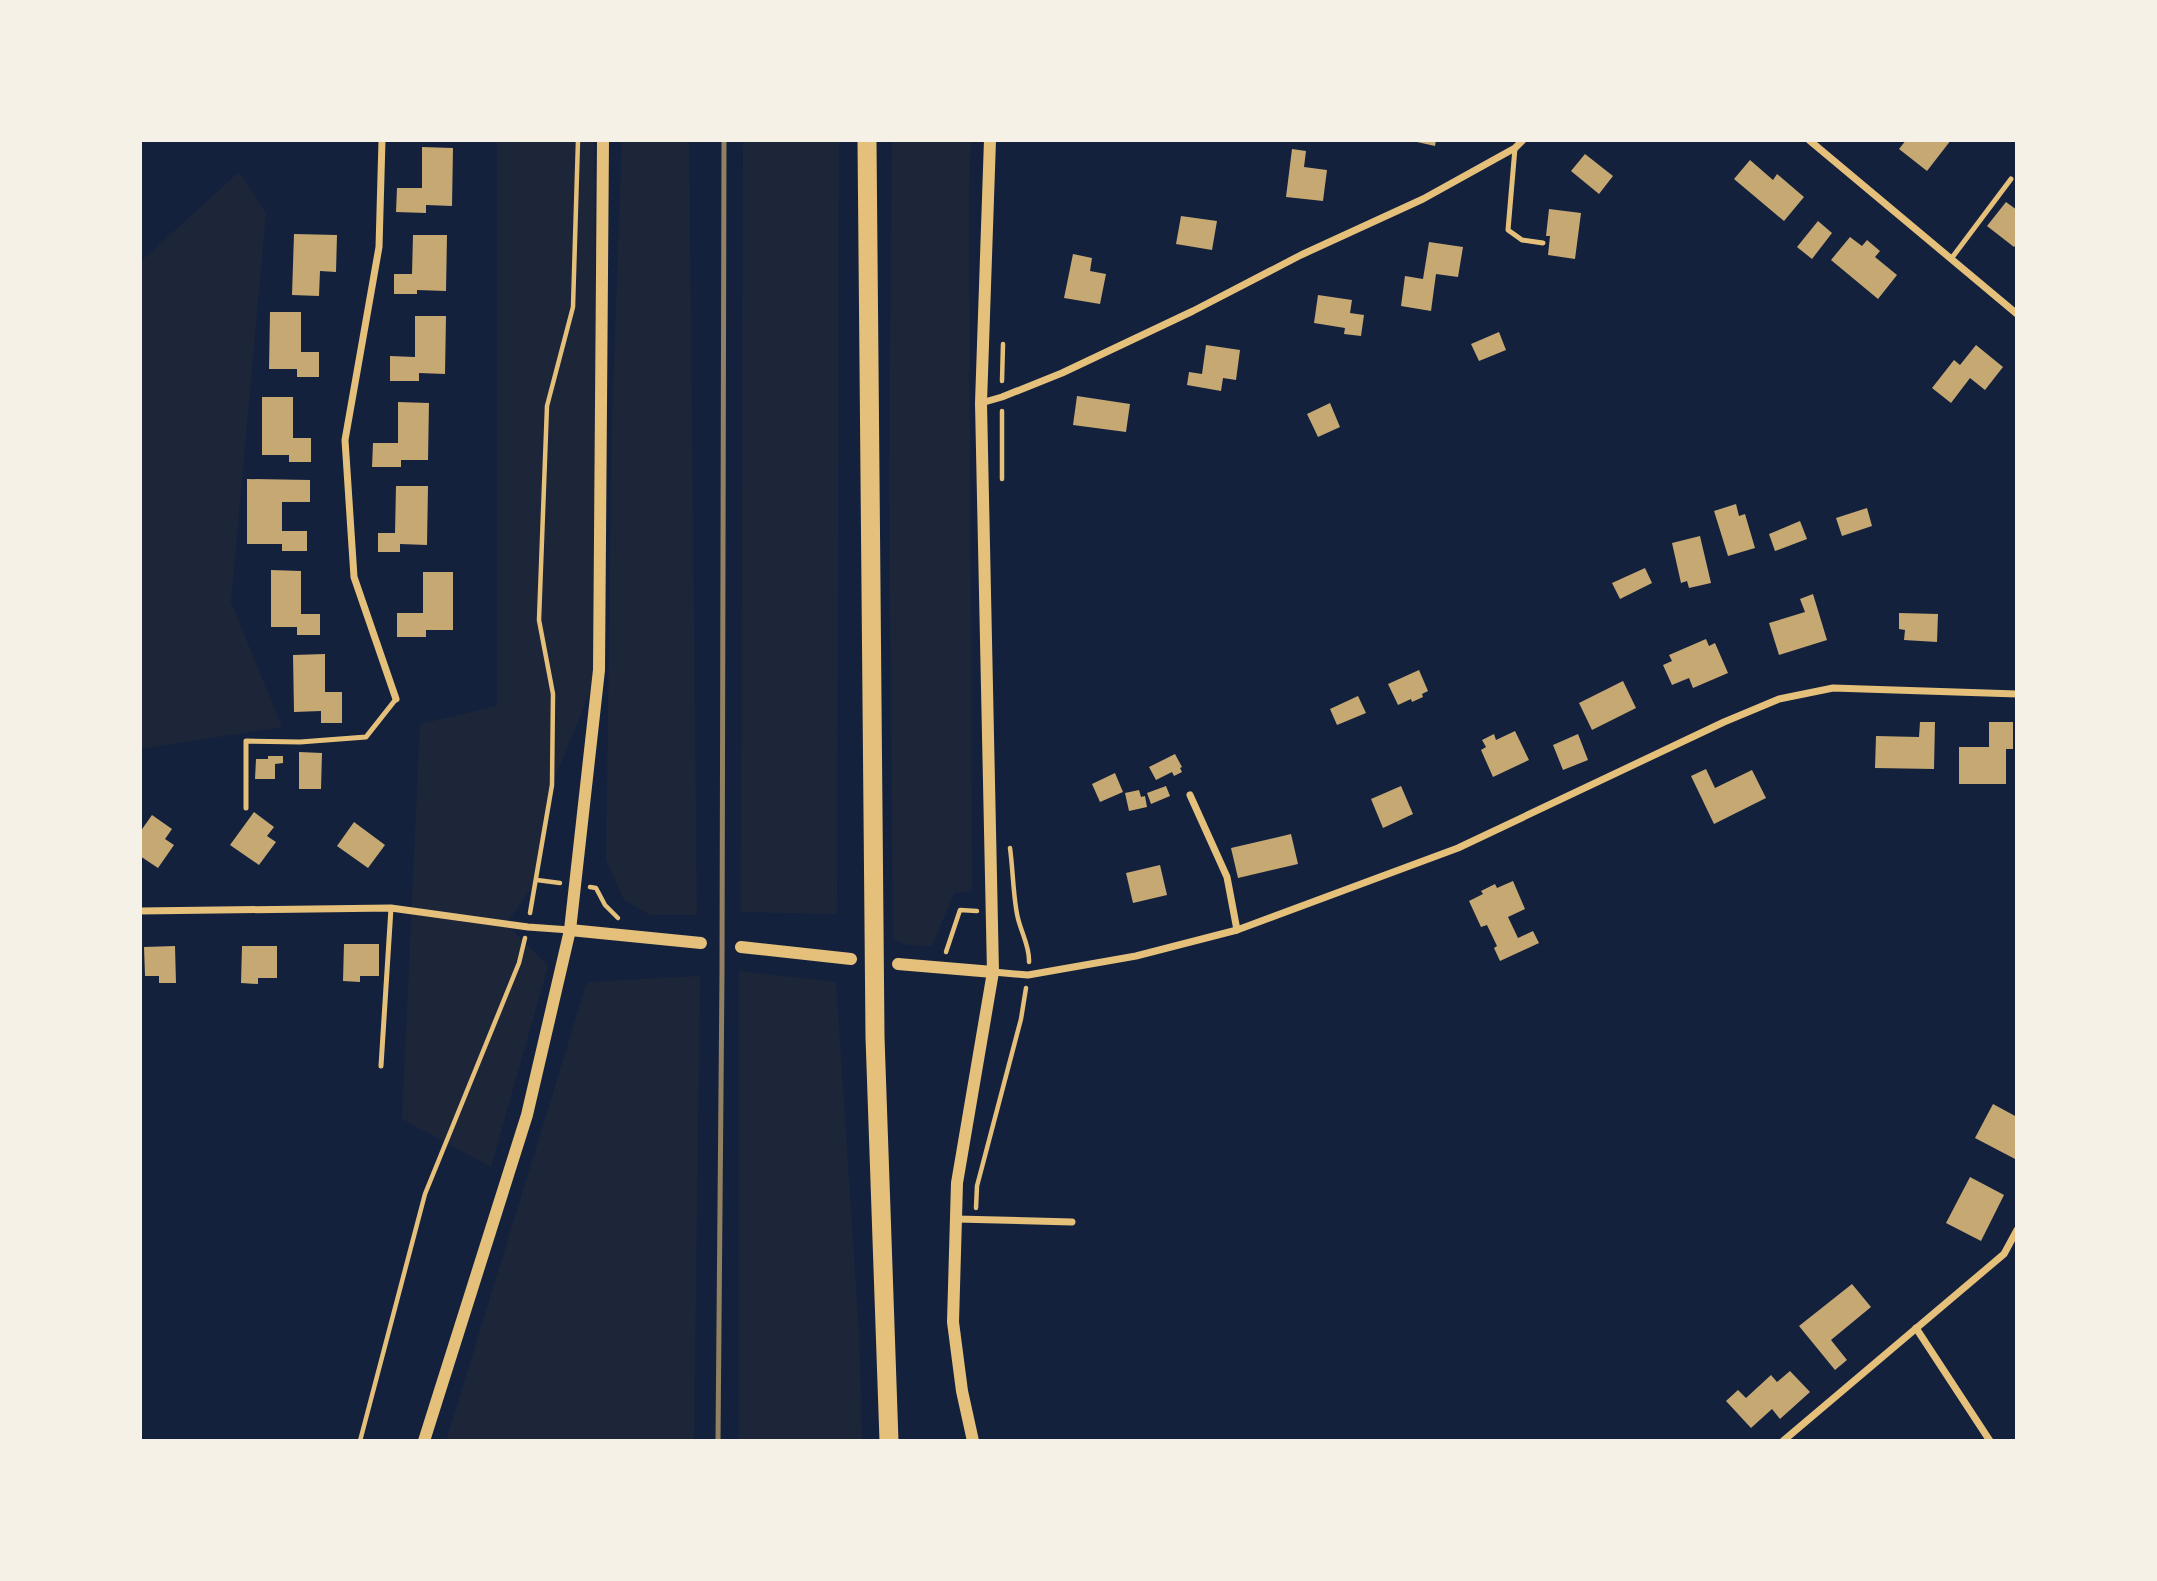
<svg xmlns="http://www.w3.org/2000/svg" width="2157" height="1581" font-family="'Noto Sans',sans-serif">
<style>
.green{fill:#1d2539}
.building{fill:#c6a872}
.lines{fill:none;stroke-linecap:round;stroke-linejoin:round}
.path{stroke:#e5c07b;stroke-width:4.5}
.service{stroke:#e5c07b;stroke-width:5}
.minor{stroke:#e5c07b;stroke-width:7}
.tertiary{stroke:#e5c07b;stroke-width:12}
.trunk{stroke:#e5c07b;stroke-width:19}
.rail{stroke:#918062;stroke-width:5}
</style>
<rect width="100%" height="100%" fill="#14213d"/>
<g class="green">
<path d="M 497,140 L 594,140 L 599,670 L 552,785 L 537,880 L 506,924 L 548,966 L 491,1167 L 402,1119 L 420,724 L 497,706 Z"/>
<path d="M 622,140 L 689,140 L 697,915 L 650,915 L 624,900 L 606,860 L 612,419 Z"/>
<path d="M 743,140 L 839,140 L 837,914 L 741,912 Z"/>
<path d="M 892,140 L 971,140 L 969,194 L 972,891 L 954,893 L 932,946 L 907,945 L 893,940 L 889,481 Z"/>
<path d="M 239,172 L 266,213 L 231,602 L 282,727 L 140,749 L 140,262 Z"/>
<path d="M 739,971 L 836,982 L 859,1333 L 862,1441 L 739,1441 Z"/>
<path d="M 700,976 L 694,1441 L 446,1441 L 587,982 Z"/>
</g>
<g class="building">
<path d="M 1408,140 L 1436,140 L 1435,146 Z"/>
<path d="M 1906,140 L 1951,140 L 1927,171 L 1899,149 Z"/>
<path d="M 422,147 L 453,148 L 452,206 L 426,205 L 426,213 L 396,212 L 397,188 L 422,188 Z"/>
<path d="M 1292,149 L 1306,151 L 1304,167 L 1327,170 L 1323,201 L 1286,197 Z"/>
<path d="M 1585,154 L 1613,176 L 1599,194 L 1571,171 Z"/>
<path d="M 1750,160 L 1773,180 L 1777,174 L 1804,197 L 1784,221 L 1734,179 Z"/>
<path d="M 2006,202 L 2017,210 L 2017,243 L 2014,247 L 1987,226 Z"/>
<path d="M 1549,209 L 1581,213 L 1575,259 L 1548,255 L 1550,236 L 1546,236 Z"/>
<path d="M 1181,216 L 1217,221 L 1212,250 L 1176,244 Z"/>
<path d="M 1818,221 L 1832,233 L 1812,259 L 1797,247 Z"/>
<path d="M 294,234 L 337,235 L 336,272 L 320,271 L 319,296 L 292,295 Z"/>
<path d="M 413,235 L 447,235 L 446,291 L 417,290 L 417,294 L 394,294 L 394,274 L 412,274 Z"/>
<path d="M 1850,237 L 1862,246 L 1867,240 L 1880,251 L 1875,257 L 1897,275 L 1878,299 L 1831,260 Z"/>
<path d="M 1429,242 L 1463,247 L 1458,277 L 1436,274 L 1431,311 L 1401,306 L 1405,276 L 1423,279 Z"/>
<path d="M 1073,254 L 1092,258 L 1090,271 L 1106,274 L 1100,304 L 1064,298 Z"/>
<path d="M 1318,295 L 1352,300 L 1350,313 L 1364,315 L 1361,336 L 1344,334 L 1345,328 L 1314,323 Z"/>
<path d="M 270,312 L 301,312 L 301,352 L 319,352 L 319,377 L 297,377 L 297,369 L 269,369 Z"/>
<path d="M 415,316 L 446,316 L 445,374 L 419,373 L 419,381 L 390,381 L 390,356 L 415,357 Z"/>
<path d="M 1499,332 L 1506,350 L 1479,361 L 1471,344 Z"/>
<path d="M 1206,345 L 1240,350 L 1236,380 L 1223,378 L 1221,391 L 1187,385 L 1189,372 L 1202,374 Z"/>
<path d="M 1976,345 L 2003,367 L 1985,390 L 1970,378 L 1951,403 L 1932,388 L 1954,360 L 1960,365 Z"/>
<path d="M 1077,396 L 1130,404 L 1126,432 L 1073,425 Z"/>
<path d="M 262,397 L 293,397 L 293,438 L 311,438 L 311,462 L 289,462 L 289,455 L 262,455 Z"/>
<path d="M 398,402 L 429,403 L 428,460 L 401,460 L 401,467 L 372,467 L 373,443 L 398,443 Z"/>
<path d="M 1330,403 L 1340,427 L 1318,437 L 1307,414 Z"/>
<path d="M 247,479 L 310,480 L 310,502 L 282,502 L 282,531 L 307,531 L 307,551 L 282,551 L 282,544 L 247,544 Z"/>
<path d="M 396,486 L 428,486 L 427,545 L 400,544 L 400,552 L 378,552 L 378,533 L 395,533 Z"/>
<path d="M 1736,504 L 1739,516 L 1745,514 L 1755,548 L 1728,556 L 1714,511 Z"/>
<path d="M 1867,508 L 1872,526 L 1842,536 L 1836,518 Z"/>
<path d="M 1800,521 L 1807,539 L 1775,551 L 1769,534 Z"/>
<path d="M 1700,536 L 1711,583 L 1689,588 L 1687,581 L 1681,583 L 1672,543 Z"/>
<path d="M 1645,568 L 1652,583 L 1620,599 L 1612,583 Z"/>
<path d="M 271,570 L 301,571 L 301,614 L 320,614 L 320,635 L 297,635 L 297,627 L 271,627 Z"/>
<path d="M 423,572 L 453,572 L 453,630 L 426,630 L 426,637 L 397,637 L 397,613 L 423,613 Z"/>
<path d="M 1813,594 L 1827,640 L 1779,655 L 1769,623 L 1805,612 L 1800,599 Z"/>
<path d="M 1899,613 L 1938,614 L 1937,642 L 1904,640 L 1905,630 L 1899,629 Z"/>
<path d="M 1706,639 L 1709,646 L 1715,643 L 1728,673 L 1693,688 L 1689,678 L 1672,685 L 1663,665 L 1672,661 L 1669,655 Z"/>
<path d="M 325,654 L 325,692 L 342,692 L 342,723 L 321,723 L 321,711 L 294,712 L 293,655 Z"/>
<path d="M 1419,670 L 1428,691 L 1422,694 L 1423,697 L 1412,702 L 1411,699 L 1398,705 L 1388,684 Z"/>
<path d="M 1623,681 L 1636,708 L 1592,730 L 1579,703 Z"/>
<path d="M 1358,696 L 1366,713 L 1337,725 L 1330,709 Z"/>
<path d="M 1920,722 L 1935,722 L 1934,769 L 1875,768 L 1876,736 L 1919,737 Z"/>
<path d="M 1989,722 L 2013,722 L 2013,749 L 2006,749 L 2006,784 L 1959,784 L 1959,747 L 1989,747 Z"/>
<path d="M 1515,731 L 1529,760 L 1493,777 L 1481,750 L 1486,747 L 1482,740 L 1494,734 L 1496,740 Z"/>
<path d="M 1578,734 L 1588,760 L 1563,770 L 1553,745 Z"/>
<path d="M 299,752 L 322,753 L 321,789 L 299,789 Z"/>
<path d="M 1175,754 L 1182,767 L 1180,768 L 1182,772 L 1174,776 L 1172,772 L 1156,780 L 1149,767 Z"/>
<path d="M 268,756 L 283,756 L 283,763 L 275,764 L 275,779 L 255,779 L 256,759 L 268,759 Z"/>
<path d="M 1706,769 L 1715,788 L 1752,770 L 1766,798 L 1714,824 L 1691,776 Z"/>
<path d="M 1115,773 L 1123,792 L 1100,802 L 1092,784 Z"/>
<path d="M 1166,786 L 1170,796 L 1151,804 L 1147,793 Z"/>
<path d="M 1401,786 L 1413,814 L 1383,828 L 1371,799 Z"/>
<path d="M 1139,790 L 1141,797 L 1145,796 L 1147,807 L 1129,811 L 1125,793 Z"/>
<path d="M 254,812 L 274,827 L 267,836 L 276,842 L 259,865 L 230,845 Z"/>
<path d="M 152,815 L 172,829 L 165,839 L 174,845 L 158,868 L 140,856 L 140,832 Z"/>
<path d="M 354,822 L 385,845 L 368,868 L 337,846 Z"/>
<path d="M 1291,834 L 1298,864 L 1238,878 L 1231,848 Z"/>
<path d="M 1160,865 L 1167,895 L 1133,903 L 1126,873 Z"/>
<path d="M 1513,881 L 1525,909 L 1508,917 L 1518,938 L 1533,931 L 1539,943 L 1500,961 L 1494,948 L 1497,946 L 1487,925 L 1481,927 L 1469,901 L 1483,894 L 1481,891 L 1495,884 L 1497,888 Z"/>
<path d="M 344,944 L 379,944 L 379,976 L 360,976 L 360,982 L 343,981 Z"/>
<path d="M 175,946 L 176,983 L 159,983 L 159,976 L 145,976 L 144,947 Z"/>
<path d="M 242,946 L 277,946 L 277,978 L 258,978 L 258,984 L 241,983 Z"/>
<path d="M 1993,1104 L 2017,1117 L 2017,1160 L 1975,1138 Z"/>
<path d="M 1970,1177 L 2004,1195 L 1981,1241 L 1946,1223 Z"/>
<path d="M 1852,1284 L 1871,1307 L 1831,1340 L 1847,1360 L 1835,1370 L 1799,1326 Z"/>
<path d="M 1790,1371 L 1810,1392 L 1780,1419 L 1772,1409 L 1751,1428 L 1726,1401 L 1738,1390 L 1746,1398 L 1771,1375 L 1777,1382 Z"/>
</g>
<g class="lines">
<g class="path">
<path d="M 1002,381 L 1003,344"/>
<path d="M 1002,411 L 1002,479"/>
<path d="M 1010,848 C 1013,870 1013,893 1017,914 C 1020,931 1030,946 1029,962"/>
<path d="M 537,880 L 560,883"/>
<path d="M 590,887 L 596,888 L 605,905 L 618,918"/>
<path d="M 530,913 L 552,785 L 553,694 L 539,620 L 547,406 L 573,307 L 578,140"/>
<path d="M 946,952 L 960,910 L 977,911"/>
<path d="M 976,1208 L 977,1186 L 1021,1019 L 1026,988"/>
<path d="M 360,1441 L 425,1194 L 519,963 L 525,938"/>
</g>
<g class="service">
<path d="M 1515,148 L 1508,230 L 1522,240 L 1543,243"/>
<path d="M 1951,259 L 2011,179"/>
<path d="M 246,808 L 246,741 L 300,742 L 366,737 L 396,699"/>
<path d="M 381,1066 L 391,908"/>
</g>
<g class="minor">
<path d="M 382,140 L 379,247 L 345,440 L 354,577 L 396,699"/>
<path d="M 1809,140 L 2017,314"/>
<path d="M 981,403 L 1002,397 L 1062,373 L 1193,311 L 1301,255 L 1423,199 L 1515,148 L 1523,140"/>
<path d="M 1190,795 L 1227,877 L 1237,930"/>
<path d="M 140,911 L 391,908 L 528,927 L 570,930"/>
<path d="M 993,972 L 1028,975 L 1136,956 L 1237,930 L 1458,848 L 1724,722 L 1779,699 L 1833,688 L 2017,694"/>
<path d="M 956,1219 L 1072,1222"/>
<path d="M 1916,1328 L 1990,1441"/>
<path d="M 1783,1441 L 2004,1254 L 2017,1230"/>
</g>
<g class="tertiary">
<path d="M 570,930 L 701,943"/>
<path d="M 741,947 L 851,959"/>
<path d="M 898,964 L 993,972"/>
<path d="M 424,1441 L 527,1115 L 570,930 L 599,670 L 603,140"/>
<path d="M 973,1441 L 962,1391 L 953,1322 L 957,1183 L 993,972 L 981,403 L 990,140"/>
</g>
<path class="trunk" d="M 867,140 L 875,1037 L 889,1441"/>
<path class="rail" d="M 718,1441 L 722,973 L 724,140"/>
</g>
<rect width="2157" height="1581" fill="none" stroke="#f6f1e7" stroke-width="284"/>
</svg>
